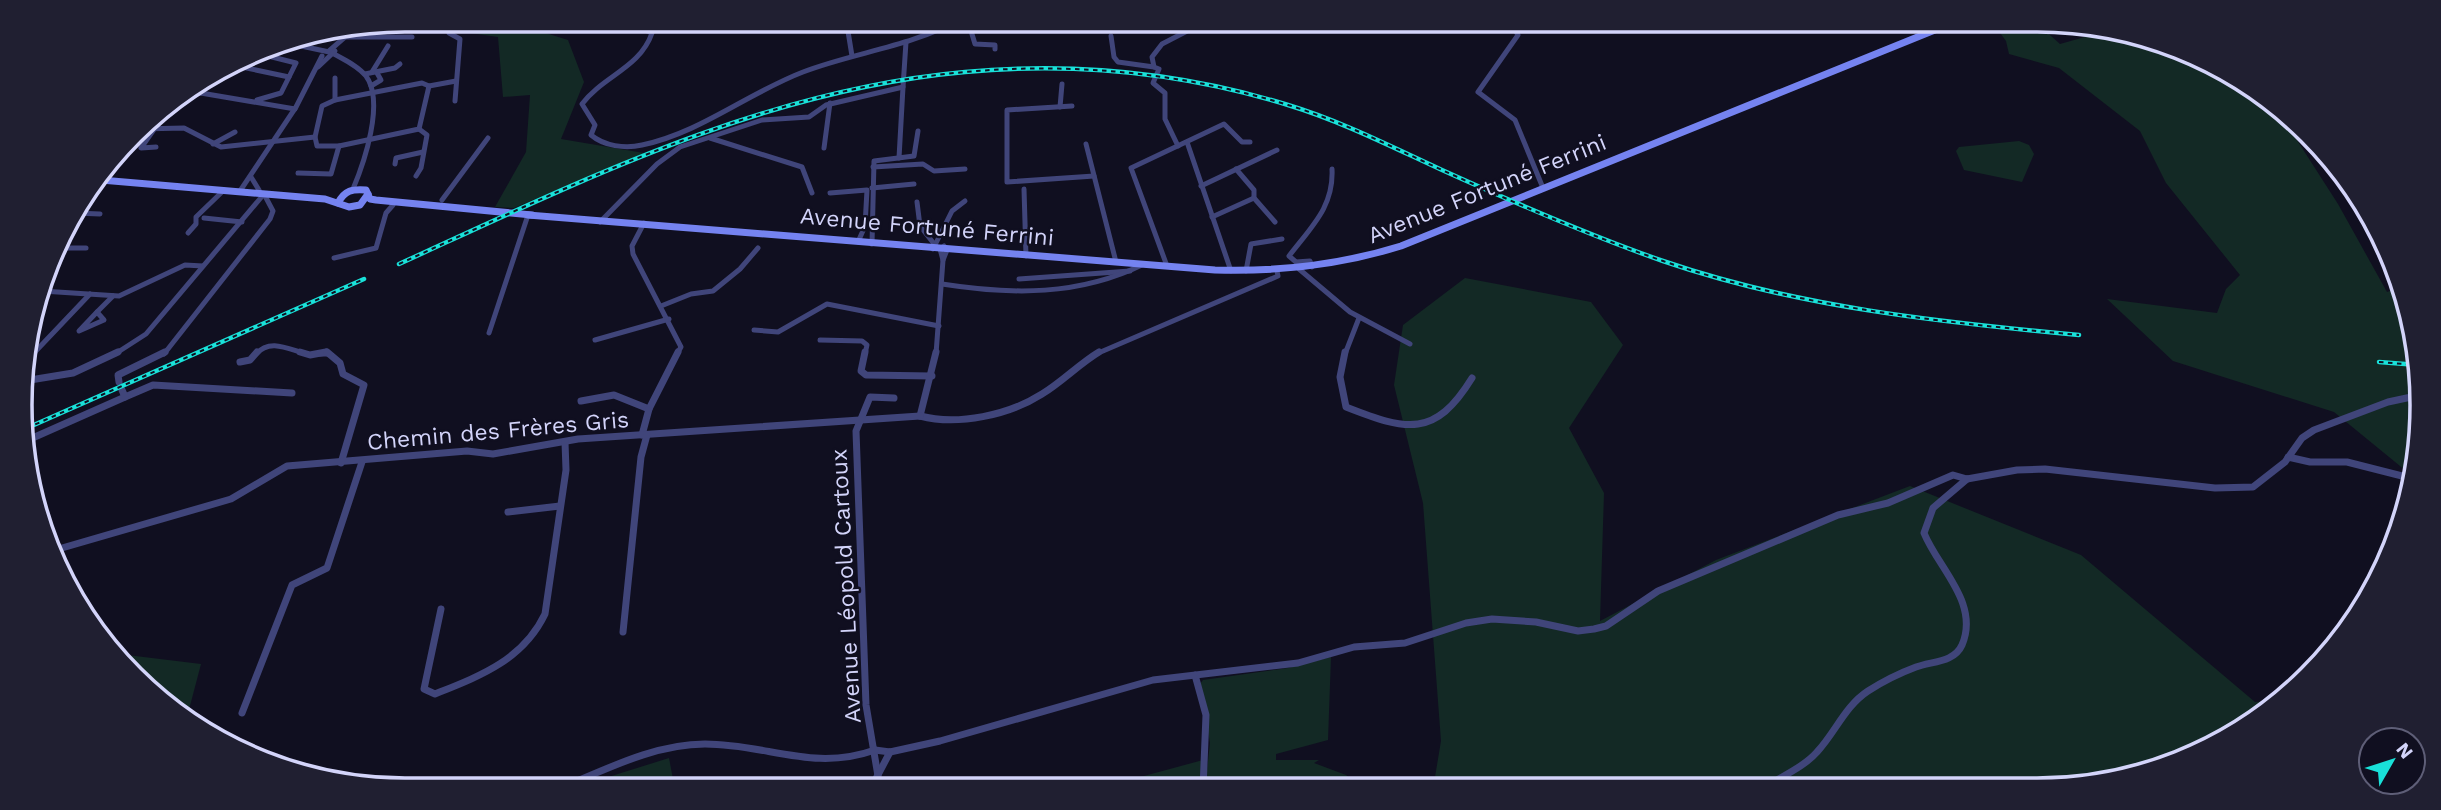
<svg xmlns="http://www.w3.org/2000/svg" width="2441" height="810" font-family="'Work Sans',sans-serif">
<style>
.green{fill:#132925}
.lines{fill:none;stroke-linecap:round;stroke-linejoin:round}
.minor-far1{stroke:#40457a;stroke-width:5}
.minor{stroke:#40457a;stroke-width:7}
.secondary{stroke:#7583f0;stroke-width:7}
.rail-casing{stroke:#19e1d9;stroke-width:4.5}
.rail{stroke:#100f20;stroke-width:2;stroke-dasharray:4.5;stroke-linecap:butt}
.labels{text-anchor:middle;dominant-baseline:central;stroke-width:5;stroke-linejoin:round;paint-order:stroke}
.street-label{font-size:23px;fill:#d3d4fa;stroke:#100f20}
.rim{fill:none;stroke:#d3d4fa;stroke-width:3.5}
</style>
<rect width="100%" height="100%" fill="#100f20"/>
<g class="green">
<path d="M 478,19 L 521,19 L 520,25 L 568,40 L 584,82 L 561,139 L 644,153 L 514,208 L 495,207 L 526,152 L 530,95 L 503,97 L 498,37 L 470,33 Z"/>
<path d="M 1990,19 L 2032,19 L 2060,44 L 2113,29 L 2135,32 L 2270,98 L 2338,204 L 2387,292 L 2396,289 L 2418,354 L 2411,475 L 2334,412 L 2173,361 L 2107,299 L 2217,313 L 2226,289 L 2240,275 L 2166,183 L 2140,131 L 2059,68 L 2009,54 L 2006,41 Z"/>
<path d="M 2019,141 L 2029,145 L 2034,154 L 2022,182 L 1964,170 L 1956,151 L 1959,147 Z"/>
<path d="M 1465,278 L 1591,302 L 1623,345 L 1569,428 L 1604,493 L 1600,621 L 1716,560 L 1910,486 L 2081,555 L 2255,702 L 2282,700 L 2184,761 L 2086,787 L 1433,789 L 1441,741 L 1423,503 L 1394,385 L 1403,325 Z"/>
<path d="M 119,654 L 201,664 L 186,721 Z"/>
<path d="M 1331,657 L 1328,740 L 1276,754 L 1276,760 L 1319,760 L 1314,763 L 1346,775 L 1362,789 L 1205,789 L 1210,743 L 1200,684 L 1203,680 L 1288,668 Z"/>
<path d="M 669,758 L 675,790 L 605,790 L 602,779 Z"/>
<path d="M 1203,760 L 1200,789 L 1096,789 Z"/>
</g>
<g class="lines">
<g class="minor-far1">
<path d="M 451,19 L 449,33 L 460,39 L 455,101"/>
<path d="M 584,19 L 598,19"/>
<path d="M 637,19 L 638,27 L 652,33 C 640,68 603,76 582,104 L 595,125 L 591,135 C 604,146 625,149 642,145 C 700,133 748,93 803,72 C 855,52 911,47 960,19"/>
<path d="M 846,19 L 852,56"/>
<path d="M 963,19 L 968,21 L 975,44 L 995,45 L 995,49"/>
<path d="M 1509,19 L 1518,35 L 1478,92 L 1515,120 L 1543,188"/>
<path d="M 1111,36 L 1114,57 L 1118,62 L 1154,67"/>
<path d="M 346,37 L 412,37"/>
<path d="M 287,43 L 334,53"/>
<path d="M 329,51 L 353,30"/>
<path d="M 334,54 C 345,60 358,66 366,76 C 385,102 364,163 353,189"/>
<path d="M 232,65 L 289,77"/>
<path d="M 318,67 L 335,51"/>
<path d="M 372,72 L 388,46"/>
<path d="M 365,74 L 395,68 L 400,64"/>
<path d="M 335,78 L 335,100"/>
<path d="M 422,83 L 429,86 L 419,129 L 339,146 L 317,146 L 315,137 L 322,106 L 335,100 Z"/>
<path d="M 371,86 L 381,80 L 377,73"/>
<path d="M 429,86 L 456,81"/>
<path d="M 189,91 L 295,109"/>
<path d="M 201,93 L 225,69"/>
<path d="M 257,100 L 281,93 L 296,63 L 264,55"/>
<path d="M 1072,106 L 1007,110 L 1007,182 L 1094,176"/>
<path d="M 1060,107 L 1062,84"/>
<path d="M 155,128 L 141,148 L 156,147"/>
<path d="M 140,129 L 184,128 L 221,147 L 315,137"/>
<path d="M 710,138 L 802,167 L 812,193"/>
<path d="M 1187,142 L 1231,271"/>
<path d="M 213,144 L 235,132"/>
<path d="M 1086,144 L 1116,262"/>
<path d="M 1178,146 L 1165,119 L 1165,93 L 1153,83 L 1159,69 L 1154,67 L 1152,57 L 1162,44 L 1193,28"/>
<path d="M 824,148 L 830,103"/>
<path d="M 899,158 L 903,87"/>
<path d="M 395,164 L 396,158 L 423,152"/>
<path d="M 873,167 L 923,164 L 934,171 L 965,169"/>
<path d="M 1236,169 L 1254,190 L 1254,198 L 1275,222"/>
<path d="M 298,173 L 331,174 L 339,146"/>
<path d="M 416,176 L 421,168 L 427,135 L 419,129"/>
<path d="M 251,177 L 259,190"/>
<path d="M 1201,186 L 1277,150"/>
<path d="M 872,188 L 914,184"/>
<path d="M 1024,189 L 1026,256"/>
<path d="M 240,191 L 296,107 L 322,56"/>
<path d="M 830,193 L 867,190 L 865,226 L 858,242"/>
<path d="M 442,200 L 488,138"/>
<path d="M 917,202 L 920,226 L 935,245"/>
<path d="M 75,213 L 100,214"/>
<path d="M 1212,217 L 1254,198"/>
<path d="M 204,218 L 242,222"/>
<path d="M 600,222 L 657,164 L 680,147 L 762,120 L 809,117 L 826,105 L 903,87 L 906,42"/>
<path d="M 644,223 L 632,246 L 633,254 L 681,347 L 677,354"/>
<path d="M 188,233 L 196,224 L 196,217 L 224,190"/>
<path d="M 872,244 L 874,161 L 914,156 L 918,131"/>
<path d="M 944,246 L 947,250 L 943,260 L 940,249 Z"/>
<path d="M 55,248 L 86,248"/>
<path d="M 933,249 L 952,211 L 965,201"/>
<path d="M 334,258 L 376,248 L 386,213 L 393,205"/>
<path d="M 1167,266 L 1131,168 L 1224,124 L 1242,142 L 1250,142"/>
<path d="M 1312,267 L 1310,261 L 1296,262 L 1289,256 C 1311,227 1334,207 1332,169"/>
<path d="M 1299,269 L 1350,312 L 1410,344"/>
<path d="M 1246,271 L 1251,244 L 1282,239"/>
<path d="M 1019,279 L 1130,271"/>
<path d="M 942,284 C 1012,295 1079,296 1144,264"/>
<path d="M 42,291 L 119,296 L 185,265 L 203,266"/>
<path d="M 661,306 L 691,294 L 713,291 L 740,269 L 758,248"/>
<path d="M 97,312 L 104,320 L 79,331 Z"/>
<path d="M 97,312 L 113,296"/>
<path d="M 754,330 L 778,332 L 827,304 L 939,326"/>
<path d="M 489,333 L 528,215"/>
<path d="M 595,340 L 669,319"/>
<path d="M 820,340 L 862,341 L 867,345 L 865,354"/>
<path d="M 33,354 L 90,294"/>
<path d="M 115,354 L 146,334 L 264,194 L 273,211 L 270,219 L 164,354"/>
<path d="M 256,354 C 270,338 288,349 306,354"/>
<path d="M 316,354 L 329,354"/>
<path d="M 936,354 L 943,260"/>
<path d="M 1096,354 L 1278,276 L 1277,271"/>
<path d="M 1345,354 L 1359,318"/>
</g>
<g class="minor">
<path d="M 300,352 L 310,355 L 326,352"/>
<path d="M 327,352 L 340,363 L 343,374 L 364,385 L 341,463"/>
<path d="M 865,352 L 861,371 L 866,375 L 932,376"/>
<path d="M 1345,352 L 1340,377 L 1346,407 C 1407,431 1435,438 1472,378"/>
<path d="M 240,362 L 250,360 L 257,352"/>
<path d="M 23,364 L 34,352"/>
<path d="M 24,381 L 73,373 L 118,352"/>
<path d="M 119,382 L 118,375 L 165,352"/>
<path d="M 125,397 L 153,385 L 292,393"/>
<path d="M 581,401 L 614,395 L 649,409"/>
<path d="M 920,416 C 958,426 1009,415 1042,394 C 1062,382 1079,364 1099,352"/>
<path d="M 920,416 L 936,352"/>
<path d="M 642,435 L 649,409 L 678,352"/>
<path d="M 28,440 L 125,397 L 122,390"/>
<path d="M 2288,457 L 2310,462 L 2347,462 L 2410,478"/>
<path d="M 508,512 L 560,506"/>
<path d="M 52,548 L 62,548 L 231,499 L 287,466 L 467,451 L 493,454 L 578,439 L 920,416"/>
<path d="M 441,609 L 424,689 L 435,694 C 480,676 523,660 545,614 L 566,470 L 565,442"/>
<path d="M 623,632 L 641,457 L 647,435"/>
<path d="M 1195,675 L 1206,715 L 1203,789"/>
<path d="M 242,713 L 292,585 L 327,568 L 362,462"/>
<path d="M 875,750 L 890,752 L 940,741 L 1153,680 L 1298,663 L 1354,647 L 1405,643 L 1466,623 L 1492,619 L 1536,622 L 1578,631 L 1594,629 L 1606,626 L 1658,591 L 1838,515 L 1888,503 L 1953,475 L 1967,479 L 2017,470 L 2045,469 L 2215,488 L 2253,487 L 2285,462 L 2302,438 L 2314,430 L 2388,402 L 2416,396"/>
<path d="M 878,776 L 866,705 L 856,431 L 870,397 L 894,398"/>
<path d="M 1764,788 C 1780,777 1804,767 1817,752 C 1835,733 1845,706 1868,691 C 1882,682 1900,673 1916,667 C 1931,661 1954,663 1962,645 C 1980,603 1938,568 1924,533 L 1933,508 L 1967,479"/>
<path d="M 556,790 C 603,771 653,744 705,744 C 767,744 813,772 875,750"/>
<path d="M 870,790 L 890,752"/>
</g>
<g class="secondary">
<path d="M 101,180 L 325,199 L 349,207 L 360,205 L 368,194"/>
<path d="M 338,203 C 345,190 352,189 366,190 L 370,199 L 376,200 L 532,215"/>
<path d="M 528,215 L 1215,270 C 1279,272 1340,265 1401,246 L 1962,19"/>
</g>
<g class="rail-casing">
<g id="rail">
<path d="M 399,264 C 581,181 763,90 965,72 C 1073,62 1184,73 1288,105 C 1341,121 1392,147 1442,170 C 1515,203 1588,235 1663,261 C 1797,307 1938,322 2079,335"/>
<path d="M 2379,362 L 2418,365"/>
<path d="M 27,428 L 364,279"/>
</g>
</g>
<use href="#rail" class="rail"/>
</g>
<g class="labels">
<g class="street-label">
<text transform="translate(1487 189) rotate(-22)">Avenue Fortuné Ferrini</text>
<text transform="translate(927 227) rotate(5)">Avenue Fortuné Ferrini</text>
<text transform="translate(498 431) rotate(-5)">Chemin des Frères Gris</text>
<text transform="translate(846 586) rotate(-93)">Avenue Léopold Cartoux</text>
</g>
</g>
<path d="M0 0H2441V810H0ZM405 32H2037A373 373 0 0 1 2410 405V405A373 373 0 0 1 2037 778H405A373 373 0 0 1 32 405V405A373 373 0 0 1 405 32Z" fill="#201f31" fill-rule="evenodd"/>
<path class="rim" d="M405 32H2037A373 373 0 0 1 2410 405V405A373 373 0 0 1 2037 778H405A373 373 0 0 1 32 405V405A373 373 0 0 1 405 32Z"/>
<g transform="translate(2392 761) rotate(51)"><circle r="33" fill="#100f20" stroke="#5e5e77" stroke-width="2"/>
<path d="M0-5L12 26L0 18L-12 26Z" fill="#19e1d9"/>
<text y="-10" font-size="19" font-weight="bold" text-anchor="middle" fill="#d3d4fa">N</text>
</g>
</svg>
